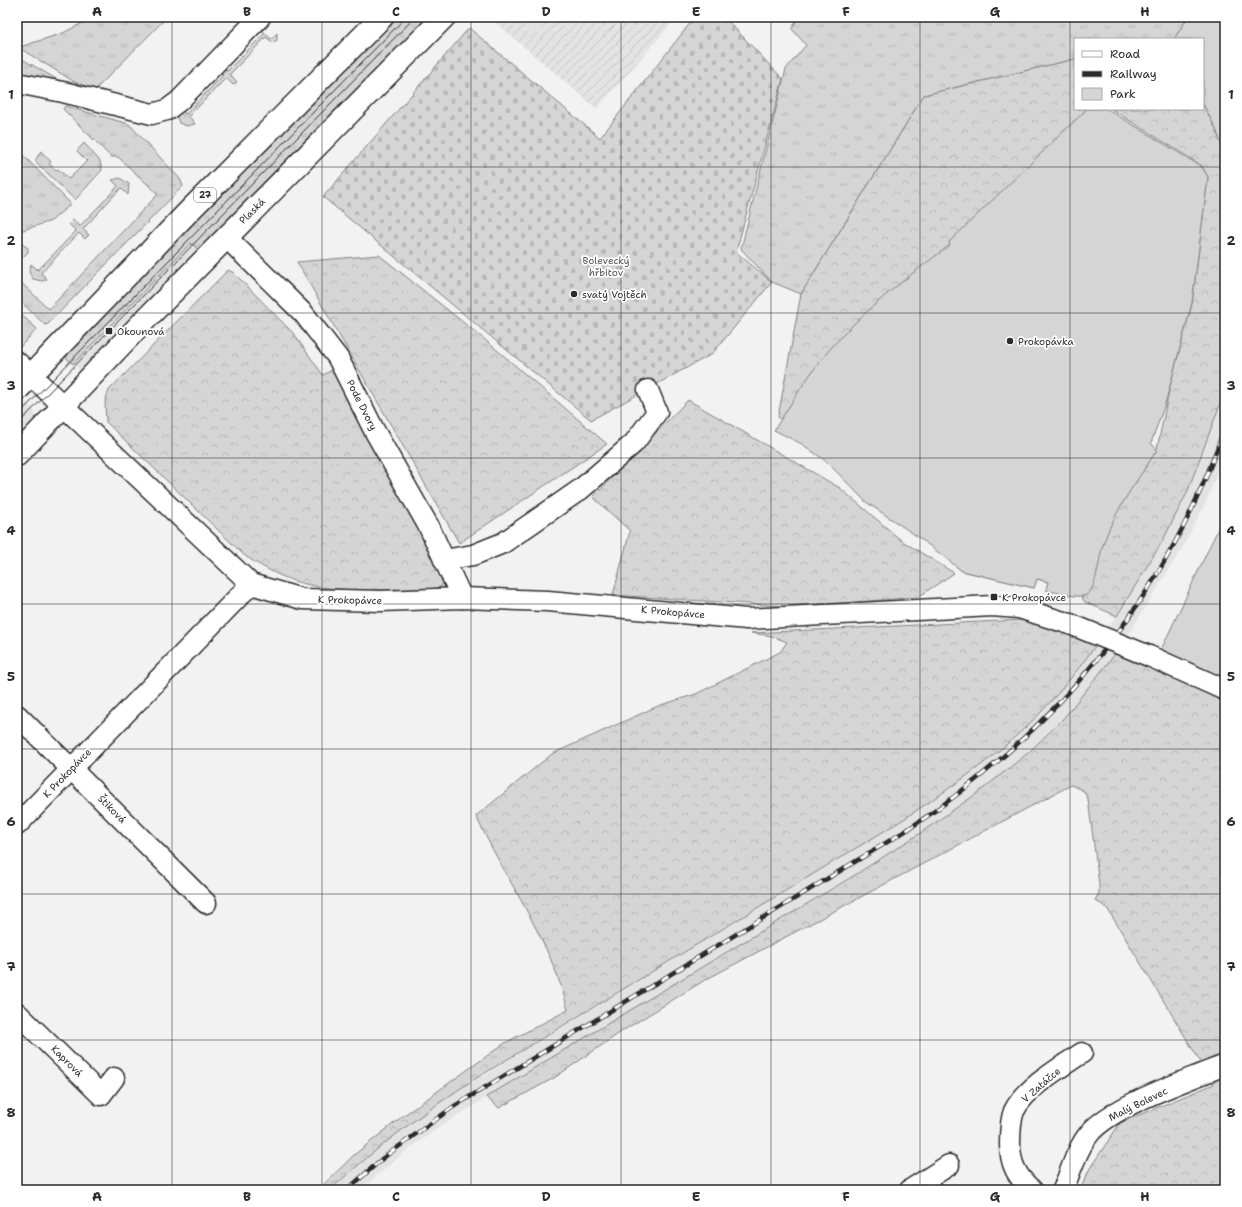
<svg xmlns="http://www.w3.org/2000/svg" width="1242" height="1207" font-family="'Shantell Sans',sans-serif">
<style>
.built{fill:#e3e3e3}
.industrial{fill:url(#industrial-furrows)}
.grass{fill:url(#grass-tufts);stroke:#808080}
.forest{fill:url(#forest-crowns);stroke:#808080}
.cemetery{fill:url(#cemetery-stones);stroke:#808080}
.green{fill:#d5d5d5;stroke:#808080}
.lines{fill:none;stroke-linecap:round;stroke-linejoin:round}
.minor-casing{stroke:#2b2b2b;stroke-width:23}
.major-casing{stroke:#2b2b2b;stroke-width:25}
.minor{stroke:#fff;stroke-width:20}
.major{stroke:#fff;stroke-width:22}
.tram{stroke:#2b2b2b;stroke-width:1}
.rail-casing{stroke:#2b2b2b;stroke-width:4.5}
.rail{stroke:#fff;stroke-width:3;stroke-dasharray:9;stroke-linecap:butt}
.minor-bridge-casing{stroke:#2b2b2b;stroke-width:23;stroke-linecap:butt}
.minor-bridge{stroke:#fff;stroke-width:20}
.grid{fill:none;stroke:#2b2b2b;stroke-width:1;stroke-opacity:0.55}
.poi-dot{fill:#2b2b2b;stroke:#fff;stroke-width:1.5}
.labels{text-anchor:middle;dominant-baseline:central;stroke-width:3.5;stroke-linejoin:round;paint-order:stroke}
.shield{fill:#fff;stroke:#6b6b6b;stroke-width:1}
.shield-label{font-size:9px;font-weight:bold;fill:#2b2b2b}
.street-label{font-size:10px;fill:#2b2b2b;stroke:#fff}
.park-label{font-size:10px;fill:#565656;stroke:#fff}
.poi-label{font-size:10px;fill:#2b2b2b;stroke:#fff;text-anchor:start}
.neatline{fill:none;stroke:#2b2b2b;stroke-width:1.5}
.grid-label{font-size:13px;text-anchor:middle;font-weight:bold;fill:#2b2b2b}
</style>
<defs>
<pattern id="industrial-furrows" width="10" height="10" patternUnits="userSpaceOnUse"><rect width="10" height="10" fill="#e3e3e3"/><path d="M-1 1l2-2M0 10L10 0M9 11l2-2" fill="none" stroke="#c3c3c3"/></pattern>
<pattern id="grass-tufts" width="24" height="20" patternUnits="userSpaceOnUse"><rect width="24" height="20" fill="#d5d5d5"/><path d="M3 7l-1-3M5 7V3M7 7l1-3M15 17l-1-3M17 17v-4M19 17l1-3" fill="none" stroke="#b7b7b7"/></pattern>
<pattern id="forest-crowns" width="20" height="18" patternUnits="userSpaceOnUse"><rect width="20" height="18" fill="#d5d5d5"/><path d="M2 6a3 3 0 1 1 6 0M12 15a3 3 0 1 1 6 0" fill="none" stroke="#b7b7b7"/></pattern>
<pattern id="cemetery-stones" width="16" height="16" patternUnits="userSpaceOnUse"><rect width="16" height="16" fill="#d5d5d5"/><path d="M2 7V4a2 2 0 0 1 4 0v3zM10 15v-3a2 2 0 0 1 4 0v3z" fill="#b7b7b7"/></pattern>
</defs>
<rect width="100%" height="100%" fill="#f2f2f2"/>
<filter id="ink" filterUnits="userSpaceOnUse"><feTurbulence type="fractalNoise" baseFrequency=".025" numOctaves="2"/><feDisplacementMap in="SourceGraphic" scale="8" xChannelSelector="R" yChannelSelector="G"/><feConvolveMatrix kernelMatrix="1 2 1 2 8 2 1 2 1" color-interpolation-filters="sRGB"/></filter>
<g filter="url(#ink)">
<g class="built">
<path d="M 424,17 L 81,371 L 67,359 Z"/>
<path d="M 1225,390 L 1225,453 L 1206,502 L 1181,550 L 1127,637 L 1096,680 L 1062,720 L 1028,753 L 979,792 L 916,836 L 442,1125 L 405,1152 L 360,1190 L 330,1190 L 393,1135 L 430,1108 L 904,819 L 967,775 L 1015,738 L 1047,706 L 1080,667 L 1110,625 L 1139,581 L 1163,540 L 1187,493 Z"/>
<path d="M 19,400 L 25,401 L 35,412 L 36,418 L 17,438 L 17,401 Z"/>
</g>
<path class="industrial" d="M 501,17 L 677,17 L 597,109 L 496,23 Z"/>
<g class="grass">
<path d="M 94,17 L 167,17 L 96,89 L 78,84 L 21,49 L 23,46 L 63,33 Z"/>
<path d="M 394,17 L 431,17 L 202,253 L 191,243 L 73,364 L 62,354 Z"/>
<path d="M 798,17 L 1188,17 L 1174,39 L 1075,39 L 1075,59 L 924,95 L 801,294 L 772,282 L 741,249 L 786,69 L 806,45 L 792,29 Z"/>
<path d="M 264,23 L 269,25 L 263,31 L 271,39 L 277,33 L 277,40 L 273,43 L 266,37 L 230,74 L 237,82 L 233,85 L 226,78 L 189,116 L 195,124 L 187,126 L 179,123 L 176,115 L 178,106 L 186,114 L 223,75 L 216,68 L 220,64 L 227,71 L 264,34 L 257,27 Z"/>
<path d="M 17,56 L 75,90 L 17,75 Z"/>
<path d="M 65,106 L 129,124 L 180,179 L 183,186 L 48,324 L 45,325 L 17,298 L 17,279 L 49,309 L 158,194 L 118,157 L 111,157 L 63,109 Z"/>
<path d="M 84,143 L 100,161 L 102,170 L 75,200 L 35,161 L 41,151 L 51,162 L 49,164 L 56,170 L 58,169 L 69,179 L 87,161 L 77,151 Z"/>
<path d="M 17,152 L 20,152 L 71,204 L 51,221 L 17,232 Z"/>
<path d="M 120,178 L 129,184 L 128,195 L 121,188 L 83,229 L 89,235 L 85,239 L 79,233 L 41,273 L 47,279 L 42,281 L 33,279 L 29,272 L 31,264 L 38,270 L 76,231 L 69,224 L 73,220 L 80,226 L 118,186 L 112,180 Z"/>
<path d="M 22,244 L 28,248 L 28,252 L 17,263 L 17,245 Z"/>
<path d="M 17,311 L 37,329 L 20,347 L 17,345 Z"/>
</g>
<g class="forest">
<path d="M 1075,59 L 1075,109 L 1094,109 L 1061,584 L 1046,590 L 1048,582 L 1037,579 L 1034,588 L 962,571 L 778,417 L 801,294 L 924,95 Z"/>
<path d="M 1203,104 L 1215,127 L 1225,154 L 1225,391 L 1187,493 L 1163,540 L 1117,616 L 1085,602 L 1061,568 L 1090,546 L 1157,449 L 1170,386 L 1192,304 L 1208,177 L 1201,165 L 1111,109 L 1203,109 Z"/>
<path d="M 379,255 L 484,339 L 607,444 L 459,543 L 297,262 Z"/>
<path d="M 228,270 L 234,273 L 293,333 L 323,375 L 336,368 L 445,576 L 441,587 L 430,589 C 385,589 328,595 286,578 C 271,572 258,564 245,556 L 106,422 L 105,401 L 109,390 Z"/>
<path d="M 688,400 L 840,488 L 902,541 L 954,573 L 918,597 L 795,607 L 613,595 L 630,531 L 593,497 Z"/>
<path d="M 1022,620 L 1052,627 L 1096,645 C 1072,678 1046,710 1015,737 C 981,768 942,793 904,819 L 475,1079 C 422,1113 377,1147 330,1190 L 318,1190 L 354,1155 L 403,1116 L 505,1043 L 568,1010 C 551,940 506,881 476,816 L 552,754 L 658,706 L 696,694 L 780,652 L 787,642 L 772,636 L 751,633 Z"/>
<path d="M 1116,653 L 1225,700 L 1225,1190 L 1080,1190 L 1090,1168 L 1120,1123 L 1214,1084 L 1107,908 L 1095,900 L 1099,893 L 1099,884 L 1088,799 L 1084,791 L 1071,785 L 705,980 L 624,1030 L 554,1078 L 499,1108 L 486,1097 L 853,876 L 916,836 L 979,792 L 1028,753 L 1062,720 Z"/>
</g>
<path class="cemetery" d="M 695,17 L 724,17 L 783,79 L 736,252 L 772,282 L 712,354 L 591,420 L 323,197 L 469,28 L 600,138 Z"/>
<g class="green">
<path d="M 1188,17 L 1225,17 L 1225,154 L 1215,127 L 1203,104 L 1203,39 L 1174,39 Z"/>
<path d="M 1087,109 L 1107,109 L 1202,167 L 1208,177 L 1192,303 L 1165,404 L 1151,443 L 1157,450 C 1139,478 1117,507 1105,539 C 1099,552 1098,585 1088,594 C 1081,600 1055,592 1046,590 L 1048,582 L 1037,579 L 1034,588 L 962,571 L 921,539 L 866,502 L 827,462 L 802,444 L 774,430 C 789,407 803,383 820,361 C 857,315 903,280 950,245 L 949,242 Z"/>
<path d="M 1225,514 L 1225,681 L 1160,652 Z"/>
</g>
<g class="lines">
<g class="minor-casing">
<g id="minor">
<path d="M 17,83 L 63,92 L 152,114 L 167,110 L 179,101 L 260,17"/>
<path d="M 226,237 L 304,314 L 338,358 L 374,430 L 429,527 L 462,598"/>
<path d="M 17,362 L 251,584 L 302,599 L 381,601 L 462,598 L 548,601 L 747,619 L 992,606 L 1019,608 L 1070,624"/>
<path d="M 444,560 L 473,555 L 503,543 L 581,489 L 634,443 L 657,412 L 648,390"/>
<path d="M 1149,656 L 1225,690"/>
<path d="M 17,715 L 206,903"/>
<path d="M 17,825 L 251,584"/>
<path d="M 17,1013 L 101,1095 L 114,1078"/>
<path d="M 910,1190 L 949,1165"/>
<path d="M 1032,1190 C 1017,1177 1010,1164 1010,1144 C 1010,1134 1010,1121 1014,1111 C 1025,1088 1061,1067 1082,1053"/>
<path d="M 1063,1190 C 1070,1173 1077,1148 1089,1134 C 1111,1106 1190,1079 1225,1065"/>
</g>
</g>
<g class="major-casing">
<g id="major">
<path d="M 17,390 L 190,210 L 382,17"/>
<path d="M 17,455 L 139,326 L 444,17"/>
</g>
</g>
<use href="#minor" class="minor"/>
<use href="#major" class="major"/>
<g class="tram">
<path d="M 17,416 L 406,17"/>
<path d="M 17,425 L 415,17"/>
</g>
<g class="rail-casing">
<path id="rail" d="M 347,1190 L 383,1158 L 453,1107 L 907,830 C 1055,732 1169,596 1225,426"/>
</g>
<use href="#rail" class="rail"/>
<g class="minor-bridge-casing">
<path id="minor-bridge" d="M 1070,624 L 1149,656"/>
</g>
<use href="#minor-bridge" class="minor-bridge"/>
</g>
</g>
<path class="grid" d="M 172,17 L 172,1190M 322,17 L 322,1190M 471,17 L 471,1190M 621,17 L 621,1190M 771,17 L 771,1190M 920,17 L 920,1190M 1070,17 L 1070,1190M 17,167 L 1225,167M 17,313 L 1225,313M 17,458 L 1225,458M 17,604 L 1225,604M 17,749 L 1225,749M 17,894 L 1225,894M 17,1040 L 1225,1040"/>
<g class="poi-dot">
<circle cx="574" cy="294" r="4"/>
<rect x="105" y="327" width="8" height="8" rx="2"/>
<circle cx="1010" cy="341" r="4"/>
<rect x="990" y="593" width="8" height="8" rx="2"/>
</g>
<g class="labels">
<rect class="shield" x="194" y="188" width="22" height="14" rx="3"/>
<g class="shield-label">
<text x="205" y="195">27</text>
</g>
<g class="street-label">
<text transform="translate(252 211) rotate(-45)">Plaská</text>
<text transform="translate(362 405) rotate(63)">Pode Dvory</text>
<text transform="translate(350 600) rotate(1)">K Prokopávce</text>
<text transform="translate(673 612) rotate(5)">K Prokopávce</text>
<text transform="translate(67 773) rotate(-46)">K Prokopávce</text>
<text transform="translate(112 809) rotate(45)">Štiková</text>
<text transform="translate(67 1061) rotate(45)">Kaprová</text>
<text transform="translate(1041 1085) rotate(-41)">V Zatáčce</text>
<text transform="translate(1138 1104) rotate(-26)">Malý Bolevec</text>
</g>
<g class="park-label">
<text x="606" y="260">Bolevecký<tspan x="606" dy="12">hřbitov</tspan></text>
</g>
<g class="poi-label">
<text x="582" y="294">svatý Vojtěch</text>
<text x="117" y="331">Okounová</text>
<text x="1018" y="341">Prokopávka</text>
<text x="1002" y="597">K Prokopávce</text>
</g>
</g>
<rect width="1242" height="1207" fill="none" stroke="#fff" stroke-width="44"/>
<rect x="1074" y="38" width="130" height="72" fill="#ffffff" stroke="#aaaaaa"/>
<rect x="1082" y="51" width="20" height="6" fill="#ffffff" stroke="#aaaaaa"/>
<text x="1110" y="58" font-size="12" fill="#2b2b2b">Road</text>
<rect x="1082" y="71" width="20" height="6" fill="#2b2b2b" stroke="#aaaaaa"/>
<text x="1110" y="78" font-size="12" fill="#2b2b2b">Railway</text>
<rect x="1082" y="88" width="20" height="12" fill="#d5d5d5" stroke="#aaaaaa"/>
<text x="1110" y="98" font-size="12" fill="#2b2b2b">Park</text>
<rect x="22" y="22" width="1198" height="1163" class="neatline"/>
<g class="grid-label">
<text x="97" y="16">A</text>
<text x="247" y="16">B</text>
<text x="396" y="16">C</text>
<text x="546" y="16">D</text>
<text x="696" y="16">E</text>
<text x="846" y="16">F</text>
<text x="995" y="16">G</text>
<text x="1145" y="16">H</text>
<text x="11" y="99">1</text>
<text x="1231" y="99">1</text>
<text x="11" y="245">2</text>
<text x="1231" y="245">2</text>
<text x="11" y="390">3</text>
<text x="1231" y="390">3</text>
<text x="11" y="535">4</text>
<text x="1231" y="535">4</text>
<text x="11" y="681">5</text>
<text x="1231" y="681">5</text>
<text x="11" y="826">6</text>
<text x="1231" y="826">6</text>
<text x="11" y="971">7</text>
<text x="1231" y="971">7</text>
<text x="11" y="1117">8</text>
<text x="1231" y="1117">8</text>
<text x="97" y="1201">A</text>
<text x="247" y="1201">B</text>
<text x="396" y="1201">C</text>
<text x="546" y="1201">D</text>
<text x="696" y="1201">E</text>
<text x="846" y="1201">F</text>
<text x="995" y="1201">G</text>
<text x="1145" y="1201">H</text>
</g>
</svg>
